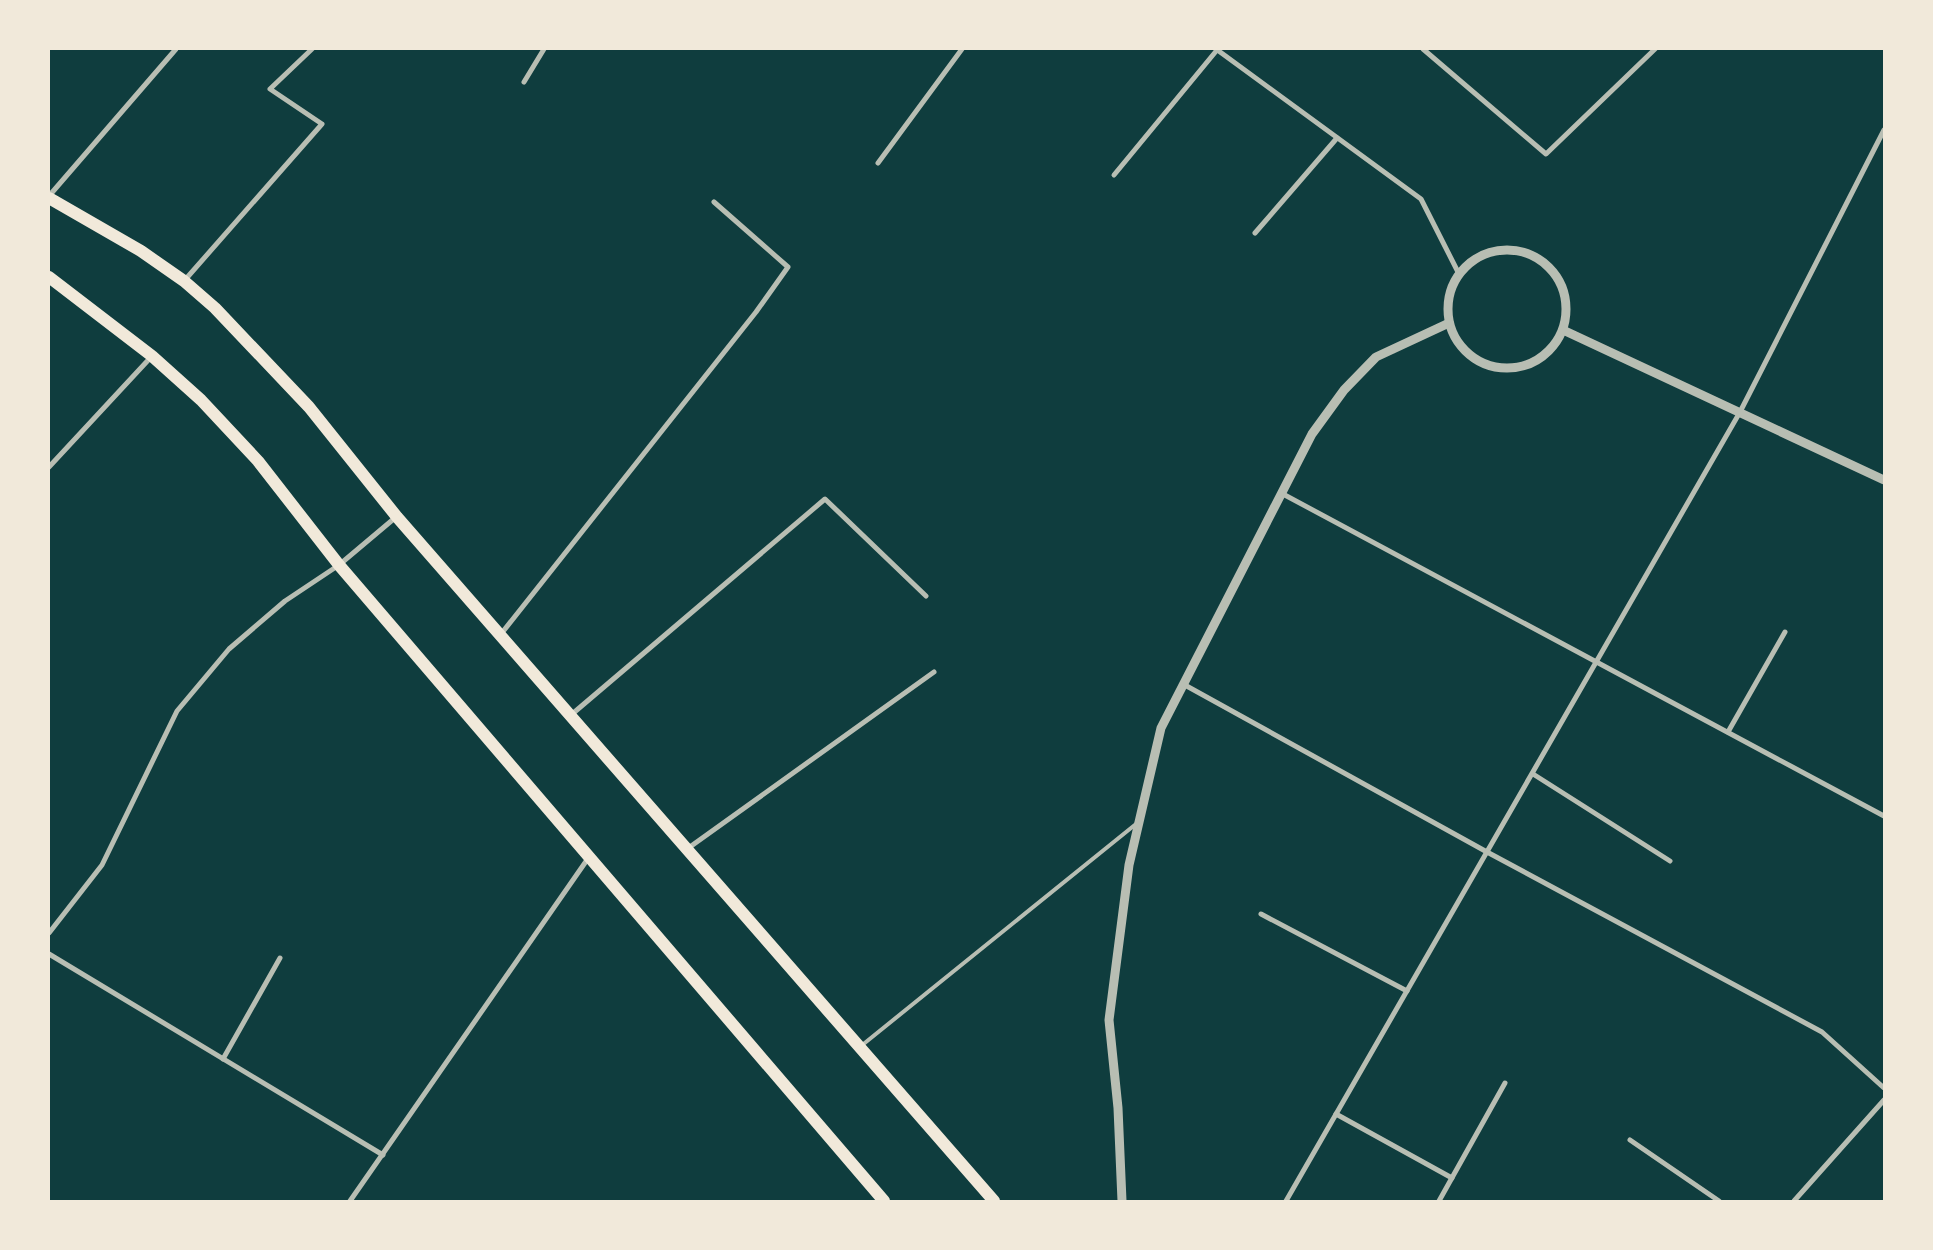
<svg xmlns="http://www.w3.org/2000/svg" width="1933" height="1250" font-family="Signika,sans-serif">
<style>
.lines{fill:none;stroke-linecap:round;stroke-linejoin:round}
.service{stroke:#b8beb3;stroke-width:4}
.minor{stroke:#b8beb3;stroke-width:5}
.tertiary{stroke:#b8beb3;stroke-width:9}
.primary{stroke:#f1e9da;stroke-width:12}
</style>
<rect width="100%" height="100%" fill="#0f3d3e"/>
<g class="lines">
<path class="service" d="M 861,1046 L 1136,824"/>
<g class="minor">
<path d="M 1216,49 L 1421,199 L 1459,274"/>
<path d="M 1423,49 L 1546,154 L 1655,49"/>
<path d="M 524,82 L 544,49"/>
<path d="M 878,163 L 962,49"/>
<path d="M 1114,175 L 1217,50"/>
<path d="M 49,196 L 176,49"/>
<path d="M 1255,233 L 1337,138"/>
<path d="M 184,281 L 322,124 L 270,89 L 312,49"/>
<path d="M 49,467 L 152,356"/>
<path d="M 1281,493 L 1884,816"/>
<path d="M 501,634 L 756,312 L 788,267 L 714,202"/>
<path d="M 1183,684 L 1487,852 L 1822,1032 L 1884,1088"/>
<path d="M 571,715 L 825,499 L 926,596"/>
<path d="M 1728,732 L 1785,632"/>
<path d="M 1533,774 L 1670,861"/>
<path d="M 687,849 L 934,672"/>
<path d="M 1261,914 L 1407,991"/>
<path d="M 49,933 L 102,865 L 177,711 L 229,649 L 285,601 L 339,565 L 396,517"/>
<path d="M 49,954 L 383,1155"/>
<path d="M 223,1059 L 280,958"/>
<path d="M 1336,1114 L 1452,1178"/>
<path d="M 1630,1140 L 1719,1201"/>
<path d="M 350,1201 L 589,857"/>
<path d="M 1286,1201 L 1740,412 L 1884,130"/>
<path d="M 1439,1201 L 1505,1083"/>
<path d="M 1794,1201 L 1884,1100"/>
</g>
<g class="tertiary">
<circle cx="1507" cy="309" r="59"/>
<path d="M 1563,330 L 1884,480"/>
<path d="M 1122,1201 L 1118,1108 L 1109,1020 L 1129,865 L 1161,728 L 1312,434 L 1344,390 L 1376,357 L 1449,323"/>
</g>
<g class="primary">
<path d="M 49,198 L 141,251 L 184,281 L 215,308 L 309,407 L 397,517 L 994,1201"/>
<path d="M 49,277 L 152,356 L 201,400 L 258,461 L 339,565 L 884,1201"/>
</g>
</g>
<rect width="1933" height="1250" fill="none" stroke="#f1e9da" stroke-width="100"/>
</svg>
